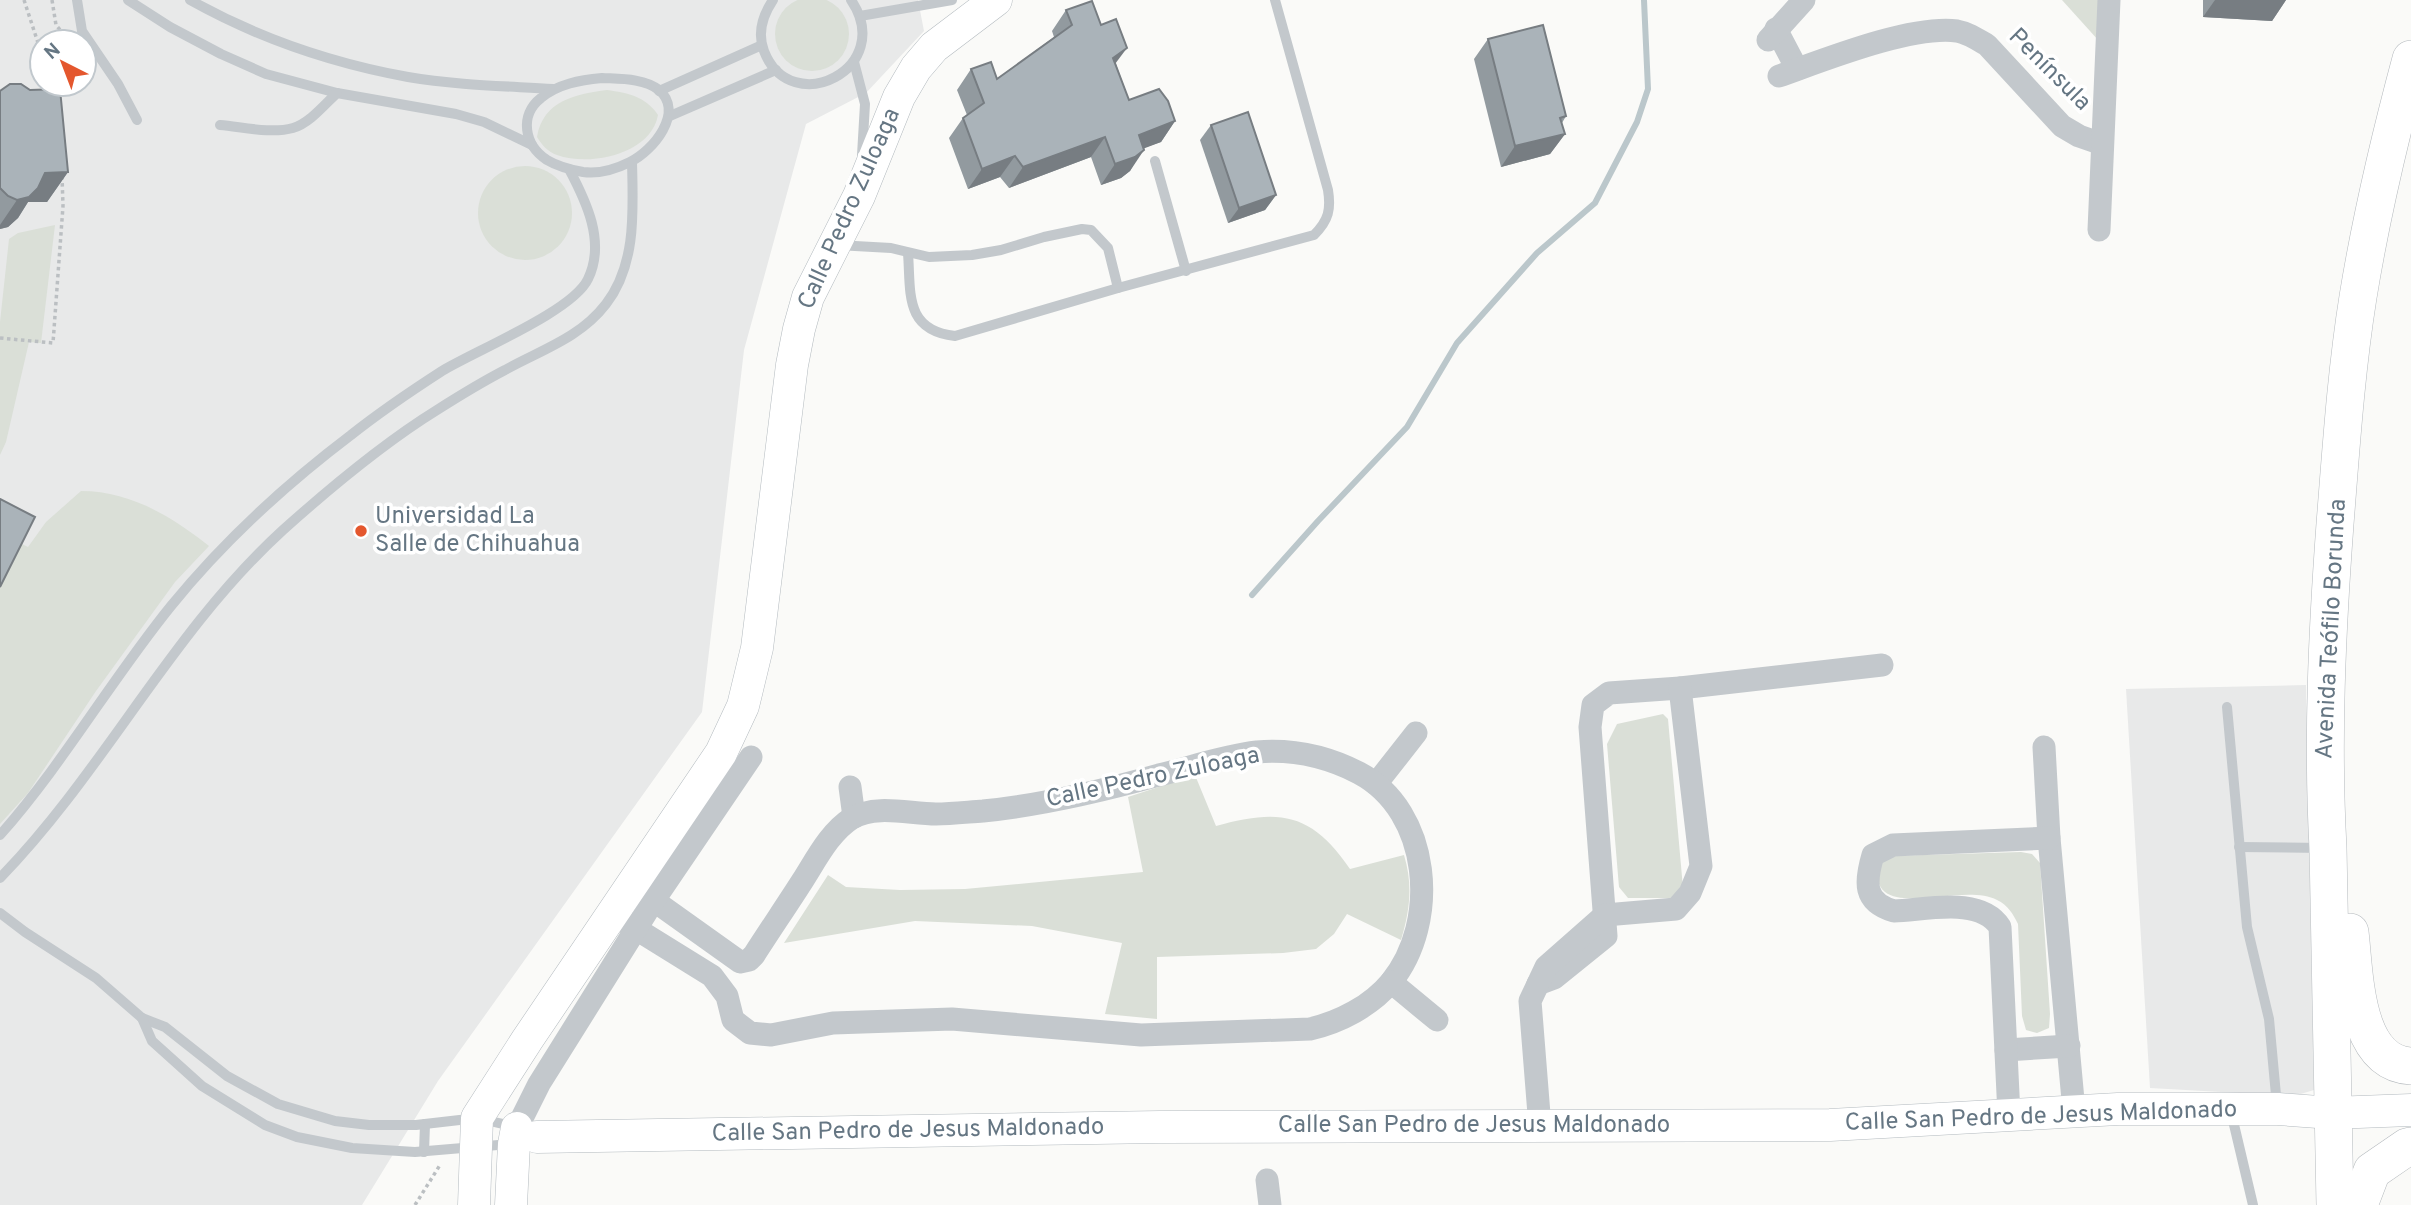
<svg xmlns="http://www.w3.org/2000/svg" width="2411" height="1205" font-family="Overpass,sans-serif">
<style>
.built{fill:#e8e9e9;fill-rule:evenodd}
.green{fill:#dadfd7}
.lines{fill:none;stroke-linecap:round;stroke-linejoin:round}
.stream{stroke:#bbc7cb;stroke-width:6}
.secondary-casing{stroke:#b3babf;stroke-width:33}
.primary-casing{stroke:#b5babe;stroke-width:38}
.path{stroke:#bbbfc2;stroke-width:3.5;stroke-dasharray:3.5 3.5;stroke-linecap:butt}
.lane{stroke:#c3c8cc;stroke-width:10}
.street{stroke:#c3c8cc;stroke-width:23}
.secondary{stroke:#fff;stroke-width:32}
.primary{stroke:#fff;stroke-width:37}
.wall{fill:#929a9f}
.shaded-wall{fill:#777d82}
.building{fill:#aab3b9;stroke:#777d82;stroke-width:2}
.poi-dot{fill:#e4572e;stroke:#fff;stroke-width:2.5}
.labels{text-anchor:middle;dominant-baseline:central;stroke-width:7;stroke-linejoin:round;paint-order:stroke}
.street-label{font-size:24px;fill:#657683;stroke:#fff}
.poi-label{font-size:24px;fill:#657683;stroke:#fff;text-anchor:start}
</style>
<rect width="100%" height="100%" fill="#fafaf8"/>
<g class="built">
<path d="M 0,0 L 918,0 L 924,31 L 866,93 L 806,124 L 744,350 L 702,712 L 438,1081 L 362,1205 L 0,1205 ZM 42,42 L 84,42 L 84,84 L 42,84 Z"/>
<path d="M 2306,685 L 2314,1090 L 2294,1096 L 2150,1088 L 2126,689 Z"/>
</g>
<g class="green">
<circle cx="812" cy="34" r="37"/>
<path d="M 2062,0 L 2100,0 L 2099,41 Z"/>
<path d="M 607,90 C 628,93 645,96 658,115 C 651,154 591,167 557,155 C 548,152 542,145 537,137 C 543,101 575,94 607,90 Z"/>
<circle cx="525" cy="213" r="47"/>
<path d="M 55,225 L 41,343 L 29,342 L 6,442 L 0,455 L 0,322 L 9,239 L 18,233 Z"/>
<path d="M 81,491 C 130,491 171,516 209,546 L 175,582 L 96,691 L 28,793 L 0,824 L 0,533 L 28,547 L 46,522 Z"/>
<path d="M 1663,714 L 1668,719 L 1683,888 L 1673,898 L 1628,898 L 1619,887 L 1607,744 L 1617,724 Z"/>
<path d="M 1195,775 L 1216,826 C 1280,808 1312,813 1350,869 L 1404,855 C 1413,885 1410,910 1401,940 L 1347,914 L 1334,934 L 1316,949 L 1283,953 L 1157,957 L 1157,1019 L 1105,1014 L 1122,943 L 1032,926 L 915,921 L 784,943 L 828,875 L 846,887 L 900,890 L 965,889 L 1143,872 L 1128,797 Z"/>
<path d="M 2021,852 L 2032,854 L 2040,863 L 2050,1014 L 2049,1028 L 2037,1033 L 2026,1030 L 2022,1016 L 2018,924 C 2013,914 2008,905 1997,900 C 1968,885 1907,909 1885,892 C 1877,886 1877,876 1877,867 L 1891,856 Z"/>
</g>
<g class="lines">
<path class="stream" d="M 1252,595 L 1318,521 L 1407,427 L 1457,343 L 1537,253 L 1595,203 L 1637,122 L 1648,89 L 1644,0"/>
<g class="secondary-casing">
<g id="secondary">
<path d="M 537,1137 L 1160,1127 L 1830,1125 L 2118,1109 L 2278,1109 L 2332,1113 L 2411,1110"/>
<path d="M 474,1205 L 477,1118 L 527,1040 L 721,753 L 743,706 L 757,648 L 792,365 L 799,329 L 808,297 L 859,196 L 899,97 L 916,68 L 934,47 L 996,0"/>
<path d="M 511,1205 L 514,1144 L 517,1128"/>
</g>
</g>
<g class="primary-casing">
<g id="primary">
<path d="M 2350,932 C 2355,973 2354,1063 2411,1066"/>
<path d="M 2335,1205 L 2328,848 C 2322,740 2327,632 2335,524 C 2341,449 2346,372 2358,297 C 2371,217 2390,137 2411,59"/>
<path d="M 2359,1205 L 2372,1171 L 2407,1147 L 2411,1146"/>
</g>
</g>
<g class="path">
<path d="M 24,0 L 42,55"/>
<path d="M 52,0 L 56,25 L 67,38"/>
<path d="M 46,90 L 59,84"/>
<path d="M 0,338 L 53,343 L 63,206 L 62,176"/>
<path d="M 415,1205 L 440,1165"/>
</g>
<g class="lane">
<path d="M 77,0 L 82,31 L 118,84 L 137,120"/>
<path d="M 128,0 L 170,27 L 221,54 L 266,74 L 337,93 L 456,114 L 484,122 L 532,145"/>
<path d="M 190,0 C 258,38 331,63 408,77 C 455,85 505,86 553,89"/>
<path d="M 773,0 C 763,15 757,33 764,51 C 791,121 897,68 851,0"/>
<path d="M 860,16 L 952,0"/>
<path d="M 854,62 L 865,104 L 862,155"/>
<path d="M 602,78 C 619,79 644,78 659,90 C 685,112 653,151 630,162 C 616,169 598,174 583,172 C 572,170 557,166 547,160 C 524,145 519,115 541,98 C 558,84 580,80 602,78 Z"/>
<path d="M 659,91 L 762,45"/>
<path d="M 670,116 L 776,70"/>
<path d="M 220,125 C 243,127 271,134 293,128 C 310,123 325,104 337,93"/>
<path d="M 1155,161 L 1186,271"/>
<path d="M 837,245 L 891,248 L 929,257 L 972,255 L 1001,250 L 1044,237 L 1082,229 L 1091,230 L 1108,248 L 1118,288"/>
<path d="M 908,253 C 911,293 904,330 955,336 L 1118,288 L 1314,235 C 1329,220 1331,209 1328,190 L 1275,0"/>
<path d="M 2227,707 L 2247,927 L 2269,1019 L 2277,1106"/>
<path d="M 0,835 C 63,764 111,680 171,606 C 223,542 285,485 351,435 C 380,412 411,391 442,371 C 477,350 573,311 588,279 C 606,242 586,201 569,169"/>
<path d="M 2239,847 L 2324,848"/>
<path d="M 0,878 C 105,770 171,632 283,530 C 331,487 382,444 437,410 C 459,396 482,382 505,370 C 541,350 580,338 606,304 C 637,264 633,209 632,162"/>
<path d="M 0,913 L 25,932 L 96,978 L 142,1018 L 165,1027 L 227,1076 L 278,1104 L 335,1121 L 369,1125 L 416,1125 L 477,1118 L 516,1127"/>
<path d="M 142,1018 L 152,1041 L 202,1086 L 265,1125 L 297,1137 L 352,1148 L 415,1152 L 511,1144"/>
<path d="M 2231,1112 L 2253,1205"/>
<path d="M 424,1152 L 425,1124"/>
</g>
<g class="street">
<path d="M 1776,29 L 1797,69"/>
<path d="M 1768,40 L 1804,0"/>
<path d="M 1779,76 C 1824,60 1911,25 1957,31 C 1968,33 1977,39 1987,45 L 2062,126 L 2079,136 L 2102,144"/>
<path d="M 2099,230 L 2109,0"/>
<path d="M 2044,747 L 2049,838 L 2074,1111"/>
<path d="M 1376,784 L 1416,733"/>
<path d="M 850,787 L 854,817"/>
<path d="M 612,914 L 712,976 L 727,996 L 733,1020 L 750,1033 L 771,1035 L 833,1023 L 952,1019 L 1141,1035 L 1310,1029 C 1340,1022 1371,1006 1391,982 C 1440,922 1431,811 1359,773 C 1328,757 1292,749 1257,752 C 1224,756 1192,767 1159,775 C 1102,791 1043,805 983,811 C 968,812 951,814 936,814 C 909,814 877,804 852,818 C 830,832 817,858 803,880 C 787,905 770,930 754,955 L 749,960 L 740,962 L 632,885"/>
<path d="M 1391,982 L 1437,1020"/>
<path d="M 1538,984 L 1554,978 L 1606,936 L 1590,727 L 1593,705 L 1609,693 L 1680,688 L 1882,665"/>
<path d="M 2006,1050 L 2069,1046"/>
<path d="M 2009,1115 L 2000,927 C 1980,896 1926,910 1894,911 C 1863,902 1865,882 1873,855 L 1893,845 L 2049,838"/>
<path d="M 1540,1127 L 1530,1001 L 1546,967 L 1605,915 L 1676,909 L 1690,893 L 1701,866 L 1680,688"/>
<path d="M 517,1128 L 539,1084 L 654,900 L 751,757"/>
<path d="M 1267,1180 L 1270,1205"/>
</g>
<use href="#secondary" class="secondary"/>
<use href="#primary" class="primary"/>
</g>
<g class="wall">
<path d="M 2203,0 L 2286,0 L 2272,21 L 2203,17 Z"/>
<path d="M 1066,10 L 1116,64 L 1129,100 L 1175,121 L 1161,142 L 1143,148 L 1130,171 L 1121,178 L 1101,185 L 1091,157 L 1009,188 L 1000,177 L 968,189 L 949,138 L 963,118 L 967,115 L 957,90 L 971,69 L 997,79 L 1054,37 L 1052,31 Z"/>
<path d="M 1488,39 L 1566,116 L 1562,123 L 1565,134 L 1550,154 L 1501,167 L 1474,59 Z"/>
<path d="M 0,91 L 68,172 L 47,202 L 28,202 L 18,218 L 8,227 L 0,229 Z"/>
<path d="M 1211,125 L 1276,195 L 1265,210 L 1228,223 L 1200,140 Z"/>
</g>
<g class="shaded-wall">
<path d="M 2215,0 L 2286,0 L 2272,21 L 2203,17 Z"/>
<path d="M 1127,48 L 1112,68 L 1113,58 Z"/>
<path d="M 1175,121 L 1161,142 L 1124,156 L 1139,135 Z"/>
<path d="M 1565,134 L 1550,154 L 1501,167 L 1515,146 Z"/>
<path d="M 1105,137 L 1091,157 L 1009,188 L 1023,167 Z"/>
<path d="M 1144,150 L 1130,171 L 1121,178 L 1101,185 L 1115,164 Z"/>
<path d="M 1015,156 L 1000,177 L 968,189 L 982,169 Z"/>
<path d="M 68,172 L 47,202 L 28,202 L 18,218 L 8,227 L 0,229 L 0,225 L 17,200 L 45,173 Z"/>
<path d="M 1276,195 L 1265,210 L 1228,223 L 1239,208 Z"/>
</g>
<g class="building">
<path d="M 1092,1 L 1101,25 L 1116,19 L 1127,48 L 1113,58 L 1129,100 L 1159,89 L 1168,101 L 1175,121 L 1139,135 L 1144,150 L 1135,157 L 1115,164 L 1105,137 L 1023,167 L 1015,156 L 982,169 L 963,118 L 984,103 L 971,69 L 991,62 L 997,79 L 1072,25 L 1066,10 Z"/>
<path d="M 1543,25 L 1566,116 L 1560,118 L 1565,134 L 1515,146 L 1488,39 Z"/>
<path d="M 10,84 L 21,84 L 30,90 L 60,89 L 68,172 L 45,173 L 38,188 L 29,197 L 17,200 L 8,196 L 0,188 L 0,91 Z"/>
<path d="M 1248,112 L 1276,195 L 1239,208 L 1211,125 Z"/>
<path d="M 0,499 L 35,517 L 0,587 Z"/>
</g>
<circle class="poi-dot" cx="361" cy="531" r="7"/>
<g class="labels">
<g class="street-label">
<text transform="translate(2049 70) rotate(45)">Península</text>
<text transform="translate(850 209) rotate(-66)">Calle Pedro Zuloaga</text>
<text transform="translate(2332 629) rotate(-87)">Avenida Teófilo Borunda</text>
<text transform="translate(1153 778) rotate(-12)">Calle Pedro Zuloaga</text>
<text transform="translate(2041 1117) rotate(-2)">Calle San Pedro de Jesus Maldonado</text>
<text x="1474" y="1126">Calle San Pedro de Jesus Maldonado</text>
<text transform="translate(908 1131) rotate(-1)">Calle San Pedro de Jesus Maldonado</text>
</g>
<g class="poi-label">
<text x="375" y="517">Universidad La<tspan x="375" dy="28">Salle de Chihuahua</tspan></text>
</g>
</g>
<g transform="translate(63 63) rotate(318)"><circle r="33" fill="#ffffff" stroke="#c1c8cd" stroke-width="2"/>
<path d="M0-5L12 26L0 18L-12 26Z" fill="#e4572e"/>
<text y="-10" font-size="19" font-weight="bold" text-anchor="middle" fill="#657683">N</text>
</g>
</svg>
